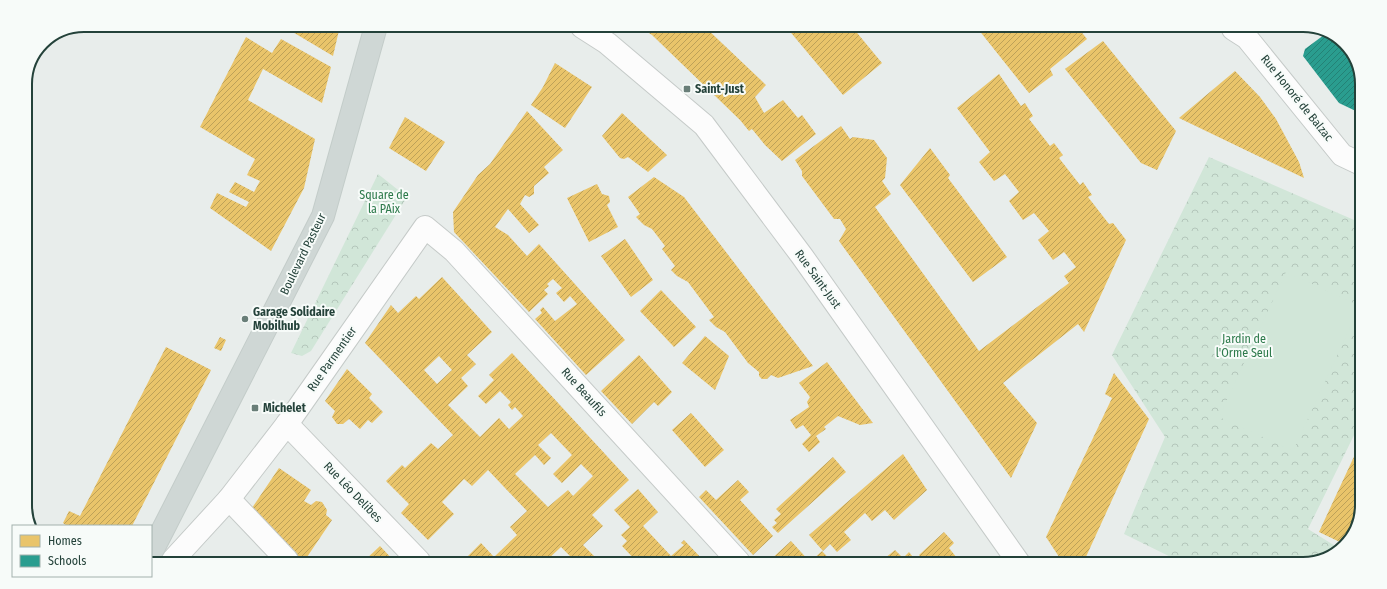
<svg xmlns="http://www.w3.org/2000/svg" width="1387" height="589" font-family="'Fira Sans Condensed',sans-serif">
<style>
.park{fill:url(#park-crowns)}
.pitch{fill:#d1e6d8}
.homes{fill:url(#homes-hatch);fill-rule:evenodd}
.schools{fill:url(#schools-hatch)}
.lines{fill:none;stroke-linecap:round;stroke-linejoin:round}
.street-casing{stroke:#c5cac8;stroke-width:24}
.primary-casing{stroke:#c3ccc9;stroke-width:24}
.street{stroke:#fcfcfc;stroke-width:22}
.primary{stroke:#cfd7d5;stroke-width:22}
.poi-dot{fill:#697e78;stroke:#f7fbf9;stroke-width:1.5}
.labels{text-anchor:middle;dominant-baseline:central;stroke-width:4;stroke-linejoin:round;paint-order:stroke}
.poi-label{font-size:12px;font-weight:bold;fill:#24423a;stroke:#f7fbf9;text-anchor:start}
.street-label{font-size:12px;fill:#24423a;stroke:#f7fbf9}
.park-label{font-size:12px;fill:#2d7a4b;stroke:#f7fbf9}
.rim{fill:none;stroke:#24423a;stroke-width:2}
</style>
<defs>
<pattern id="park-crowns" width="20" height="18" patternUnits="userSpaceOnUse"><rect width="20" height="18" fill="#d1e6d8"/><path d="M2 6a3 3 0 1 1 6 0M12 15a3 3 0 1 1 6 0" fill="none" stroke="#b3c6ba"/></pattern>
<pattern id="homes-hatch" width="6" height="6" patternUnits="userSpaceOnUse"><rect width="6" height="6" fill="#e9c46a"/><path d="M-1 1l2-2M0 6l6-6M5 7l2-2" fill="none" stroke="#bda158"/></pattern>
<pattern id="schools-hatch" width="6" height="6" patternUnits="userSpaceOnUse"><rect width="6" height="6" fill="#2a9d8f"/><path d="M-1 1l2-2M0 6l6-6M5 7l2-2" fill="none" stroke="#248276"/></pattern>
</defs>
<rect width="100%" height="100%" fill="#e8edeb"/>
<g class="park">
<path d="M 1209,157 L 1361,223 L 1359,425 L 1308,529 L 1340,549 L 1336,554 L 1303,564 L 1185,564 L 1124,534 L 1165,437 L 1112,355 Z"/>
<path d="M 378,174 L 407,197 L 311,351 L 302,356 L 291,353 Z"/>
</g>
<path class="pitch" d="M 1286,272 L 1360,306 L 1293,451 L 1219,417 Z"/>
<g class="homes">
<path d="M 282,26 L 340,26 L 333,56 L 296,34 Z"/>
<path d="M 639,27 L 705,27 L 766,85 L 755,97 L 764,113 L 783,100 L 798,118 L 802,115 L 816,134 L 782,161 L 765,145 L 752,129 L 749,131 L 740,120 L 652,35 Z"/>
<path d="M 787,28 L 853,28 L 882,63 L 843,95 Z"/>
<path d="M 980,28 L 1079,29 L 1087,39 L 1050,69 L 1053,75 L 1029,93 L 978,29 Z"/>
<path d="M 246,37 L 272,53 L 281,39 L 331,67 L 322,103 L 263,69 L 248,100 L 315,139 L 304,188 L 271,251 L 210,208 L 217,193 L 246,207 L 249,202 L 229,192 L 235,182 L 254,192 L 260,181 L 247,175 L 255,159 L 200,127 Z"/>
<path d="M 1103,41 L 1176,131 L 1157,170 L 1141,163 L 1065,69 Z"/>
<path d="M 555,63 L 592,87 L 565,128 L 531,105 L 543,87 Z"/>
<path d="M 1235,71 L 1260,97 L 1276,119 L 1299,162 L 1304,178 L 1179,118 Z"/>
<path d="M 999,74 L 1021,106 L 1025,103 L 1033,116 L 1029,119 L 1050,146 L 1054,143 L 1063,155 L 1059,158 L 1080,185 L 1083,182 L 1092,195 L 1088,197 L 1109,224 L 1113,223 L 1126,240 L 1084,332 L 1078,324 L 1003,383 L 1037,423 L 1011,478 L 839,241 L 846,229 L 840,219 L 834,219 L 802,176 L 802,171 L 795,160 L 841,126 L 850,139 L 853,137 L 874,140 L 887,158 L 885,178 L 882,181 L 891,194 L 875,207 L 979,351 L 1069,283 L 1064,276 L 1076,267 L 1064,252 L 1053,260 L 1038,240 L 1049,231 L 1034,213 L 1023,220 L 1009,201 L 1019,192 L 1005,174 L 994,181 L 979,162 L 990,152 L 957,108 Z"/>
<path d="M 527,111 L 563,150 L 544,167 L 549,173 L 534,186 L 534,194 L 529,197 L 525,195 L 520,204 L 539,225 L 529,233 L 508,209 L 495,227 L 508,235 L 527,256 L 539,244 L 625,340 L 586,375 L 535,319 L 542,313 L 540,310 L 543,307 L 555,321 L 577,304 L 570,296 L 564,302 L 556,293 L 562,288 L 553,279 L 547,284 L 549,286 L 544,290 L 548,294 L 529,312 L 454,232 L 453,212 L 478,175 L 490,164 Z"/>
<path d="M 622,113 L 667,155 L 648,172 L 628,157 L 624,159 L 620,158 L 602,136 Z"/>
<path d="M 405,117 L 445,142 L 426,171 L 389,148 Z"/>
<path d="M 930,148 L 950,175 L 948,178 L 1007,257 L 973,282 L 900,185 Z"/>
<path d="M 654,177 L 684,197 L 813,366 L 778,378 L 771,375 L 767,379 L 762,379 L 759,376 L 759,372 L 748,363 L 725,332 L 716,327 L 709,320 L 714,317 L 688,282 L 677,276 L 671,270 L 675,266 L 662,249 L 665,246 L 652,229 L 644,225 L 636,217 L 640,214 L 628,197 Z"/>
<path d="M 597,184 L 602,194 L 609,196 L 610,202 L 607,205 L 618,227 L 589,242 L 567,198 Z"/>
<path d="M 625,239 L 653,280 L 631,297 L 601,256 Z"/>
<path d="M 442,277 L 492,332 L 467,355 L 476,364 L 461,378 L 468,386 L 448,405 L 480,437 L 499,418 L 509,429 L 523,416 L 515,407 L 512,410 L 508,405 L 511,402 L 500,391 L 486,404 L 478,396 L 494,380 L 489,375 L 512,353 L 629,480 L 592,515 L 603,526 L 583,545 L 599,561 L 575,561 L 561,547 L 546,561 L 463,561 L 481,543 L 494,557 L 517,535 L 510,527 L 527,511 L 488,470 L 472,486 L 464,479 L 442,502 L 454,514 L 428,540 L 401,513 L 409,504 L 386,481 L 402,465 L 405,468 L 431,443 L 438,449 L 453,435 L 365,343 L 391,305 L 398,313 L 416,296 L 419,299 ZM 439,356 L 452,370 L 437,384 L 424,370 ZM 551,433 L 572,455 L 553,474 L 562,483 L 581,464 L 593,476 L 573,496 L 568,490 L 548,507 L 515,474 L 535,455 L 544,465 L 551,458 L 538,445 Z"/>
<path d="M 661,290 L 696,327 L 674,347 L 640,311 Z"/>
<path d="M 705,336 L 729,356 L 715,390 L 682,363 Z"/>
<path d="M 220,337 L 226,340 L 221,351 L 214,348 Z"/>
<path d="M 166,347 L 211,370 L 132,526 L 67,526 L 63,523 L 69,511 L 80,516 Z"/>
<path d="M 639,355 L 672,392 L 658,406 L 654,402 L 632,424 L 601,391 Z"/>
<path d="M 827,362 L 873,423 L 860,425 L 838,416 L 824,427 L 826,429 L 816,436 L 820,442 L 809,452 L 802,444 L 811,435 L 803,425 L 796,429 L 790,420 L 809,407 L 807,402 L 810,397 L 799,383 Z"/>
<path d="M 347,369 L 372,394 L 369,398 L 383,412 L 372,423 L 368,420 L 360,429 L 349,419 L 343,424 L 337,424 L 332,417 L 335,411 L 325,401 Z"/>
<path d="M 1114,373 L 1149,419 L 1085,559 L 1092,563 L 1063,563 L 1046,537 L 1112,398 L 1105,394 Z"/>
<path d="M 691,413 L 724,450 L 705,467 L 672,430 Z"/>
<path d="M 1358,448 L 1358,527 L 1344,544 L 1319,532 Z"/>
<path d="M 903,454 L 927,490 L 894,520 L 885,510 L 872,521 L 865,513 L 844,532 L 851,540 L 837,552 L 830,544 L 823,551 L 809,535 Z"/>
<path d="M 833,457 L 846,472 L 778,533 L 772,527 L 777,523 L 774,520 L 781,514 L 776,509 Z"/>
<path d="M 279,468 L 311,490 L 304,501 L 311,505 L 316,501 L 322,502 L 327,510 L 326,515 L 332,520 L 305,560 L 298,560 L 250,511 Z"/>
<path d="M 738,480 L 749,492 L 740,500 L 773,536 L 753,555 L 699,497 L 706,490 L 716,500 Z"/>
<path d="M 638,489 L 658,512 L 643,526 L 671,556 L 684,545 L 681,543 L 684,540 L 705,562 L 637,562 L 622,546 L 627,541 L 621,535 L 630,527 L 614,510 Z"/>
<path d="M 944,532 L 954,543 L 949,548 L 961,563 L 925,563 L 919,555 Z"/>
<path d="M 791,541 L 810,562 L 768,562 Z"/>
<path d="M 380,546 L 394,561 L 364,561 Z"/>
<path d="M 895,550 L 903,558 L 909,552 L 916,561 L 880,562 Z"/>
<path d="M 822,551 L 832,562 L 810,562 Z"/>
</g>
<path class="schools" d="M 1328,32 L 1352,51 L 1362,81 L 1362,114 L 1339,103 L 1303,56 L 1305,49 Z"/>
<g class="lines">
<g class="street-casing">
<g id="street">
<path d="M 582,27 L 607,43 L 704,125 L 802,256 L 1019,563"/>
<path d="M 1233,29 L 1247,38 L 1342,155 L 1361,164"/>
<path d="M 287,424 L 419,561"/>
<path d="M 229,499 L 287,560"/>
<path d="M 173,560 L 229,499 L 287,424 L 425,227 L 454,251 L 739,562"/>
</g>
</g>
<g class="primary-casing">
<path id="primary" d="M 151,553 L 323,216 L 376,26"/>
</g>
<use href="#street" class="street"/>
<use href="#primary" class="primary"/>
</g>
<g class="poi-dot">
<rect x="683" y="85" width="8" height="8" rx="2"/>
<circle cx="245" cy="319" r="4"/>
<rect x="251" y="404" width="8" height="8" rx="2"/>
</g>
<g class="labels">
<g class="poi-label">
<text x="695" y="89">Saint-Just</text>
<text x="253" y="312">Garage Solidaire<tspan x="253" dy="14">Mobilhub</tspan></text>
<text x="263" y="408">Michelet</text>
</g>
<g class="street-label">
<text transform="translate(1297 98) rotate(51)">Rue Honoré de Balzac</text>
<text transform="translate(303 254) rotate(-64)">Boulevard Pasteur</text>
<text transform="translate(818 279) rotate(54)">Rue Saint-Just</text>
<text transform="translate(332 359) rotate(-55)">Rue Parmentier</text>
<text transform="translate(584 392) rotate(48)">Rue Beaufils</text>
<text transform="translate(353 492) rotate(46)">Rue Léo Delibes</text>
</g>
<g class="park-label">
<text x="384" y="195">Square de<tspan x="384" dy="14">la PAix</tspan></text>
<text x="1244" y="339">Jardin de<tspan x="1244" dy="14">l'Orme Seul</tspan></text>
</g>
</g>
<path d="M0 0H1387V589H0ZM84 32H1303A52 52 0 0 1 1355 84V505A52 52 0 0 1 1303 557H84A52 52 0 0 1 32 505V84A52 52 0 0 1 84 32Z" fill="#f7fbf9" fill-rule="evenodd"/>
<path class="rim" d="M84 32H1303A52 52 0 0 1 1355 84V505A52 52 0 0 1 1303 557H84A52 52 0 0 1 32 505V84A52 52 0 0 1 84 32Z"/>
<rect x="12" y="525" width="140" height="52" fill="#f7fbf9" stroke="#a3b1ad"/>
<rect x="20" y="535" width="20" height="12" fill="#e9c46a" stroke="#a3b1ad"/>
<text x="48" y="545" font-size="12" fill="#24423a">Homes</text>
<rect x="20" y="555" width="20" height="12" fill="#2a9d8f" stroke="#a3b1ad"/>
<text x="48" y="565" font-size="12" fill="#24423a">Schools</text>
</svg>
